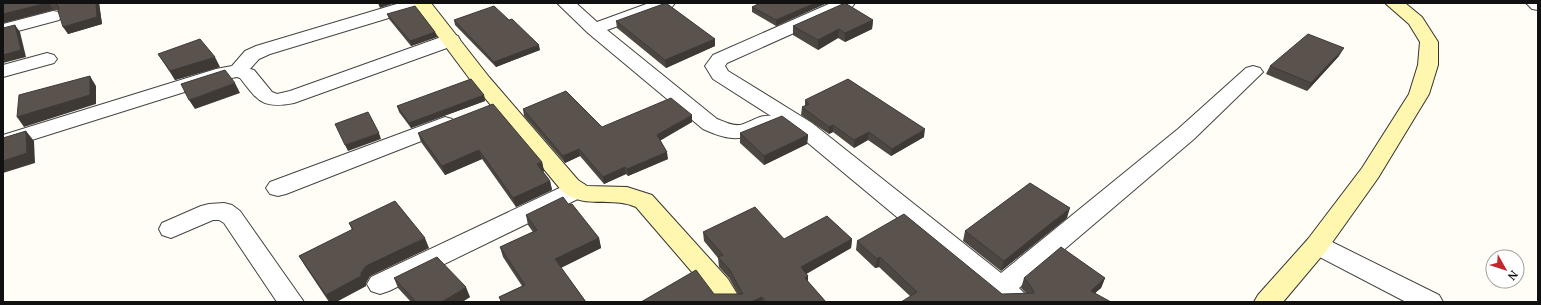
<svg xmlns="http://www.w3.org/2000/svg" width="1541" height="305" font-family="'Noto Serif',serif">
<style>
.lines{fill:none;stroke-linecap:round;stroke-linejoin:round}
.street-casing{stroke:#444;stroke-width:2}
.secondary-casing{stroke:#333;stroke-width:2}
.street{fill:#fff;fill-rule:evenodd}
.secondary{fill:#fff6b0;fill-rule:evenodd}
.wall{fill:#4d4742}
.shaded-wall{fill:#3f3936}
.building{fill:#5a524d;stroke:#3f3936}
</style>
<rect width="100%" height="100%" fill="#fffdf5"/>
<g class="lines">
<g class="street-casing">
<g id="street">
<path d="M 400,3 L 428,3 L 425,7 L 270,54 L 259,59 L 250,69 L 254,70 L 272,92 L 277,94 L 290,91 L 444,36 L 451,34 L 458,36 L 460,40 L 458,44 L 294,103 C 262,109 259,102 240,78 L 237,77 L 226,79 L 3,149 L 3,135 L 216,69 L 232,66 L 245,51 L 256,46 Z"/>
<path d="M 557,3 L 576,3 L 597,22 L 649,3 L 675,3 L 672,7 L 607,30 L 717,119 C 725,122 732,126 740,125 C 750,123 760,114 771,116 L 713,79 L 705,66 L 713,55 L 831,3 L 855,3 L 852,7 L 727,63 L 725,66 L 728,71 L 812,123 L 1001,273 L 1178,129 L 1246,68 L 1253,66 L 1260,68 L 1263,72 L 1194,139 L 1019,288 L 1026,295 L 1030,302 L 999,302 L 796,133 L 776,120 L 778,122 C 774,128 769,129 762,132 C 739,142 725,139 703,129 L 588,33 Z"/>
<path d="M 1526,3 L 1538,3 L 1538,10 L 1532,9 Z"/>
<path d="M 53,11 L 59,12 L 62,16 L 59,20 L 3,35 L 3,24 Z"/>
<path d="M 47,53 L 54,55 L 57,59 L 54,63 L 3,77 L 3,65 Z"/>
<path d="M 445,117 L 452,119 L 456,124 L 452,129 L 286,194 L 278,196 L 270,194 L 266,188 L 270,182 Z"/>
<path d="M 576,182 L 584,184 L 588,190 L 584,196 L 389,291 L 380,294 L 371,291 L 367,284 L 371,277 L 568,184 Z"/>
<path d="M 224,203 L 232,205 L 240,211 L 304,302 L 277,302 L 224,223 L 219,220 L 213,220 L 171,238 L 162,235 L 159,229 L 162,223 L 201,206 L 209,204 Z"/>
<path d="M 1317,236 L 1326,239 L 1439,295 L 1443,302 L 1406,302 L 1308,251 L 1305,245 L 1308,239 Z"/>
</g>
</g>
<g class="secondary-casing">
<g id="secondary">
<path d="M 413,3 L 431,3 L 489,77 L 578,180 L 587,186 L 627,187 L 652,195 L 728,279 L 742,302 L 715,302 L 710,293 L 636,207 C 612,196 584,210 562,191 L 475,86 Z"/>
<path d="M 1385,3 L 1405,3 L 1422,17 L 1438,42 L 1438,65 L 1429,94 L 1378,178 L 1326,251 L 1283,302 L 1254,302 L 1258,295 L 1308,239 L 1362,168 L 1409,94 L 1418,65 L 1420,42 L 1409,24 Z"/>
</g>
</g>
<use href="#street" class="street"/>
<use href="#secondary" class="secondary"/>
</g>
<g class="wall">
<path d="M 3,3 L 99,3 L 102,24 L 68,34 L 58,10 L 53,10 L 3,23 Z"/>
<path d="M 827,3 L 776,26 L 752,12 L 752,7 Z"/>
<path d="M 387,14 L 435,32 L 437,37 L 411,46 L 389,19 Z"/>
<path d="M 454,20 L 540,50 L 496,67 L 455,25 Z"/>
<path d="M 873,20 L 872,29 L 845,42 L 838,38 L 818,50 L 793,35 L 793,26 Z"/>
<path d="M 616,21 L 715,39 L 715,46 L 666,68 L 617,28 Z"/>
<path d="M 158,54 L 220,67 L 175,80 L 164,63 Z"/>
<path d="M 1339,56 L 1307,91 L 1266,74 L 1270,66 Z"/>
<path d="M 484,95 L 485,101 L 411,128 L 399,112 L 397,106 Z"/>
<path d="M 805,100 L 924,137 L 891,156 L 868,140 L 854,148 L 833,132 L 829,134 L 801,115 L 802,107 L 805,106 Z"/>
<path d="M 523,109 L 602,127 L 692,122 L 660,140 L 668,159 L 628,176 L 626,174 L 604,184 L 580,156 L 565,163 L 524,116 Z"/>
<path d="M 418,133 L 542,162 L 544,171 L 543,172 L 550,181 L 552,190 L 516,207 L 482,159 L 445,175 L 421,142 Z"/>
<path d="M 740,133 L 808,135 L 807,144 L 764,165 L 740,143 Z"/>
<path d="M 569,205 L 599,238 L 601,248 L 561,268 L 586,302 L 501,302 L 499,297 L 522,286 L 503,257 L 500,247 L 533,232 L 528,225 L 526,215 Z"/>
<path d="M 1067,218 L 1001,271 L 963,241 L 965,231 Z"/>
<path d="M 349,223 L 429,248 L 370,276 L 366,283 L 366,286 L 336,302 L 329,302 L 305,266 L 299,256 L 352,230 Z"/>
<path d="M 703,232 L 784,239 L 852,239 L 851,248 L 806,274 L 808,276 L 808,282 L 826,302 L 641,302 L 714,294 L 738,294 L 729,278 L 719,267 L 718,258 L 704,241 Z"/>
<path d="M 857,241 L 1002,294 L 1027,294 L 1021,288 L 1024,278 L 1105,278 L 1101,288 L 1095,293 L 910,296 L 879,267 L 875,268 L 856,250 Z"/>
<path d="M 394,278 L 470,297 L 462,302 L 411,302 L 398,288 Z"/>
</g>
<g class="shaded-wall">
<path d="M 47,3 L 49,3 L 53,10 L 3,23 L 3,14 Z"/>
<path d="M 96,3 L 99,3 L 102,24 L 68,34 L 63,27 Z"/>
<path d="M 378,3 L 395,3 L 380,8 Z"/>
<path d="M 815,3 L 827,3 L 776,26 L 776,20 Z"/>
<path d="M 873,20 L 872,29 L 845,42 L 845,33 Z"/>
<path d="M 15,25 L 20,32 L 26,57 L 3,63 L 3,55 Z"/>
<path d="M 839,29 L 838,38 L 818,50 L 818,40 Z"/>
<path d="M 435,32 L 437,37 L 411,46 L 410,41 Z"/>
<path d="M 715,39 L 715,46 L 666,68 L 665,60 Z"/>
<path d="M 539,45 L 540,50 L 496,67 L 494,62 Z"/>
<path d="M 1344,48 L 1339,56 L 1307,91 L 1311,83 Z"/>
<path d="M 215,57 L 220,67 L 175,80 L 170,71 Z"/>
<path d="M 90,76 L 96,86 L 96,104 L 24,127 L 17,117 Z"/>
<path d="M 235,83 L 240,93 L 195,109 L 189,100 Z"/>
<path d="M 484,95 L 485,101 L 411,128 L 409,123 Z"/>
<path d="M 692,115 L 692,122 L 658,142 L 657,135 Z"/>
<path d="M 833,125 L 833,132 L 829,134 L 829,127 Z"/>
<path d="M 925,129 L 924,137 L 891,156 L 892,149 Z"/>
<path d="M 26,131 L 34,141 L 35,163 L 3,173 L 3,161 Z"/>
<path d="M 869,132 L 868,140 L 854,148 L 854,140 Z"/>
<path d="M 379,133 L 381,139 L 348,151 L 345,145 Z"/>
<path d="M 808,135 L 807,144 L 764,165 L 764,156 Z"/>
<path d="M 579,149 L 580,156 L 565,163 L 563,156 Z"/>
<path d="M 479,150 L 482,159 L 445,175 L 442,166 Z"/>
<path d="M 667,152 L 668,159 L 628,176 L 627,169 Z"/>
<path d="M 542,162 L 544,171 L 539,173 L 537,164 Z"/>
<path d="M 625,167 L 626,174 L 604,184 L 603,177 Z"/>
<path d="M 550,181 L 552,190 L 516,207 L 513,198 Z"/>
<path d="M 1070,208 L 1067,218 L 1001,271 L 1004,261 Z"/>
<path d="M 425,238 L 429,248 L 370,276 L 366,283 L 366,286 L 336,302 L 330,302 L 326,295 L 361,273 L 366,266 Z"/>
<path d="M 599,238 L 601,248 L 558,269 L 555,259 Z"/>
<path d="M 852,239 L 851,248 L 801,277 L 801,267 Z"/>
<path d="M 880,257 L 879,267 L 875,268 L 877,259 Z"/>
<path d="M 808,276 L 808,286 L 805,278 Z"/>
<path d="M 1105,278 L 1101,288 L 1087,300 L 1091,291 Z"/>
<path d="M 466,287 L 470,297 L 462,302 L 442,302 Z"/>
<path d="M 762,297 L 762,302 L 751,302 Z"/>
</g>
<g class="building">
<path d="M 3,3 L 47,3 L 3,14 Z"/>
<path d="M 52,3 L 96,3 L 97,17 L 63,27 L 58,11 L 59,8 L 56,3 Z"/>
<path d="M 666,3 L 715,39 L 665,60 L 616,21 Z"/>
<path d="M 760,3 L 815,3 L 776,20 L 752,7 Z"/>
<path d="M 845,3 L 873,20 L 845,33 L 839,29 L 818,40 L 793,26 Z"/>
<path d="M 415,6 L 435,32 L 410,41 L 387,14 Z"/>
<path d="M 494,6 L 509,20 L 512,19 L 539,45 L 494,62 L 454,20 Z"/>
<path d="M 15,25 L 21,50 L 3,55 L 3,28 Z"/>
<path d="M 1308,34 L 1344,48 L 1311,83 L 1270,66 Z"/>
<path d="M 200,39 L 215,57 L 170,71 L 158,54 Z"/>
<path d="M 225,70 L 235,83 L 189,100 L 181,84 Z"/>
<path d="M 90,76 L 90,95 L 17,117 L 19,95 Z"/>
<path d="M 471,79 L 484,95 L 409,123 L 397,106 Z"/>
<path d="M 848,79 L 925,129 L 892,149 L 869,132 L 854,140 L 833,125 L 829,127 L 802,107 L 809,104 L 805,100 Z"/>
<path d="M 566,91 L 602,127 L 671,98 L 692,115 L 657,135 L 667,152 L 627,169 L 625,167 L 603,177 L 579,149 L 563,156 L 523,109 Z"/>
<path d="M 493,104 L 542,162 L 537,164 L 550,181 L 513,198 L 479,150 L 442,166 L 418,133 Z"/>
<path d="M 368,112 L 379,133 L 345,145 L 335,124 Z"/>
<path d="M 782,116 L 808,135 L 764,156 L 740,133 Z"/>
<path d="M 26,131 L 27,153 L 3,161 L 3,138 Z"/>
<path d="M 1030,183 L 1070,208 L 1004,261 L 965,231 Z"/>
<path d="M 563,197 L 569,205 L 572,204 L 599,238 L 555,259 L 586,302 L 502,302 L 499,297 L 525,285 L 500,247 L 537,230 L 526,215 Z"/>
<path d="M 395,201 L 425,238 L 366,266 L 361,273 L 361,276 L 326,295 L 299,256 L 353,229 L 349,223 Z"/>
<path d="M 755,207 L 784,239 L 827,216 L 852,239 L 801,267 L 808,276 L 805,278 L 826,302 L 766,302 L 762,297 L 751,302 L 641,302 L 696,270 L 714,294 L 743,294 L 729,269 L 718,257 L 723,255 L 703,232 Z"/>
<path d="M 904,214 L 1002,294 L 1034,293 L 1030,285 L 1024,278 L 1061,247 L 1105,278 L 1091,291 L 1111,302 L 901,302 L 917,292 L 880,257 L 877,259 L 857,241 Z"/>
<path d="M 437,257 L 466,287 L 442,302 L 416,302 L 394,278 Z"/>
</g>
<rect width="1541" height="305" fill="none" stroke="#111111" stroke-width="8"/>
<g transform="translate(1505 269) rotate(129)"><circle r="19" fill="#ffffff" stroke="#a0a0a0"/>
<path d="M0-3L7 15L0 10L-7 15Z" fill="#c4262e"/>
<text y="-6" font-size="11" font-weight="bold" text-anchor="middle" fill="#111111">N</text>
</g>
</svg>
